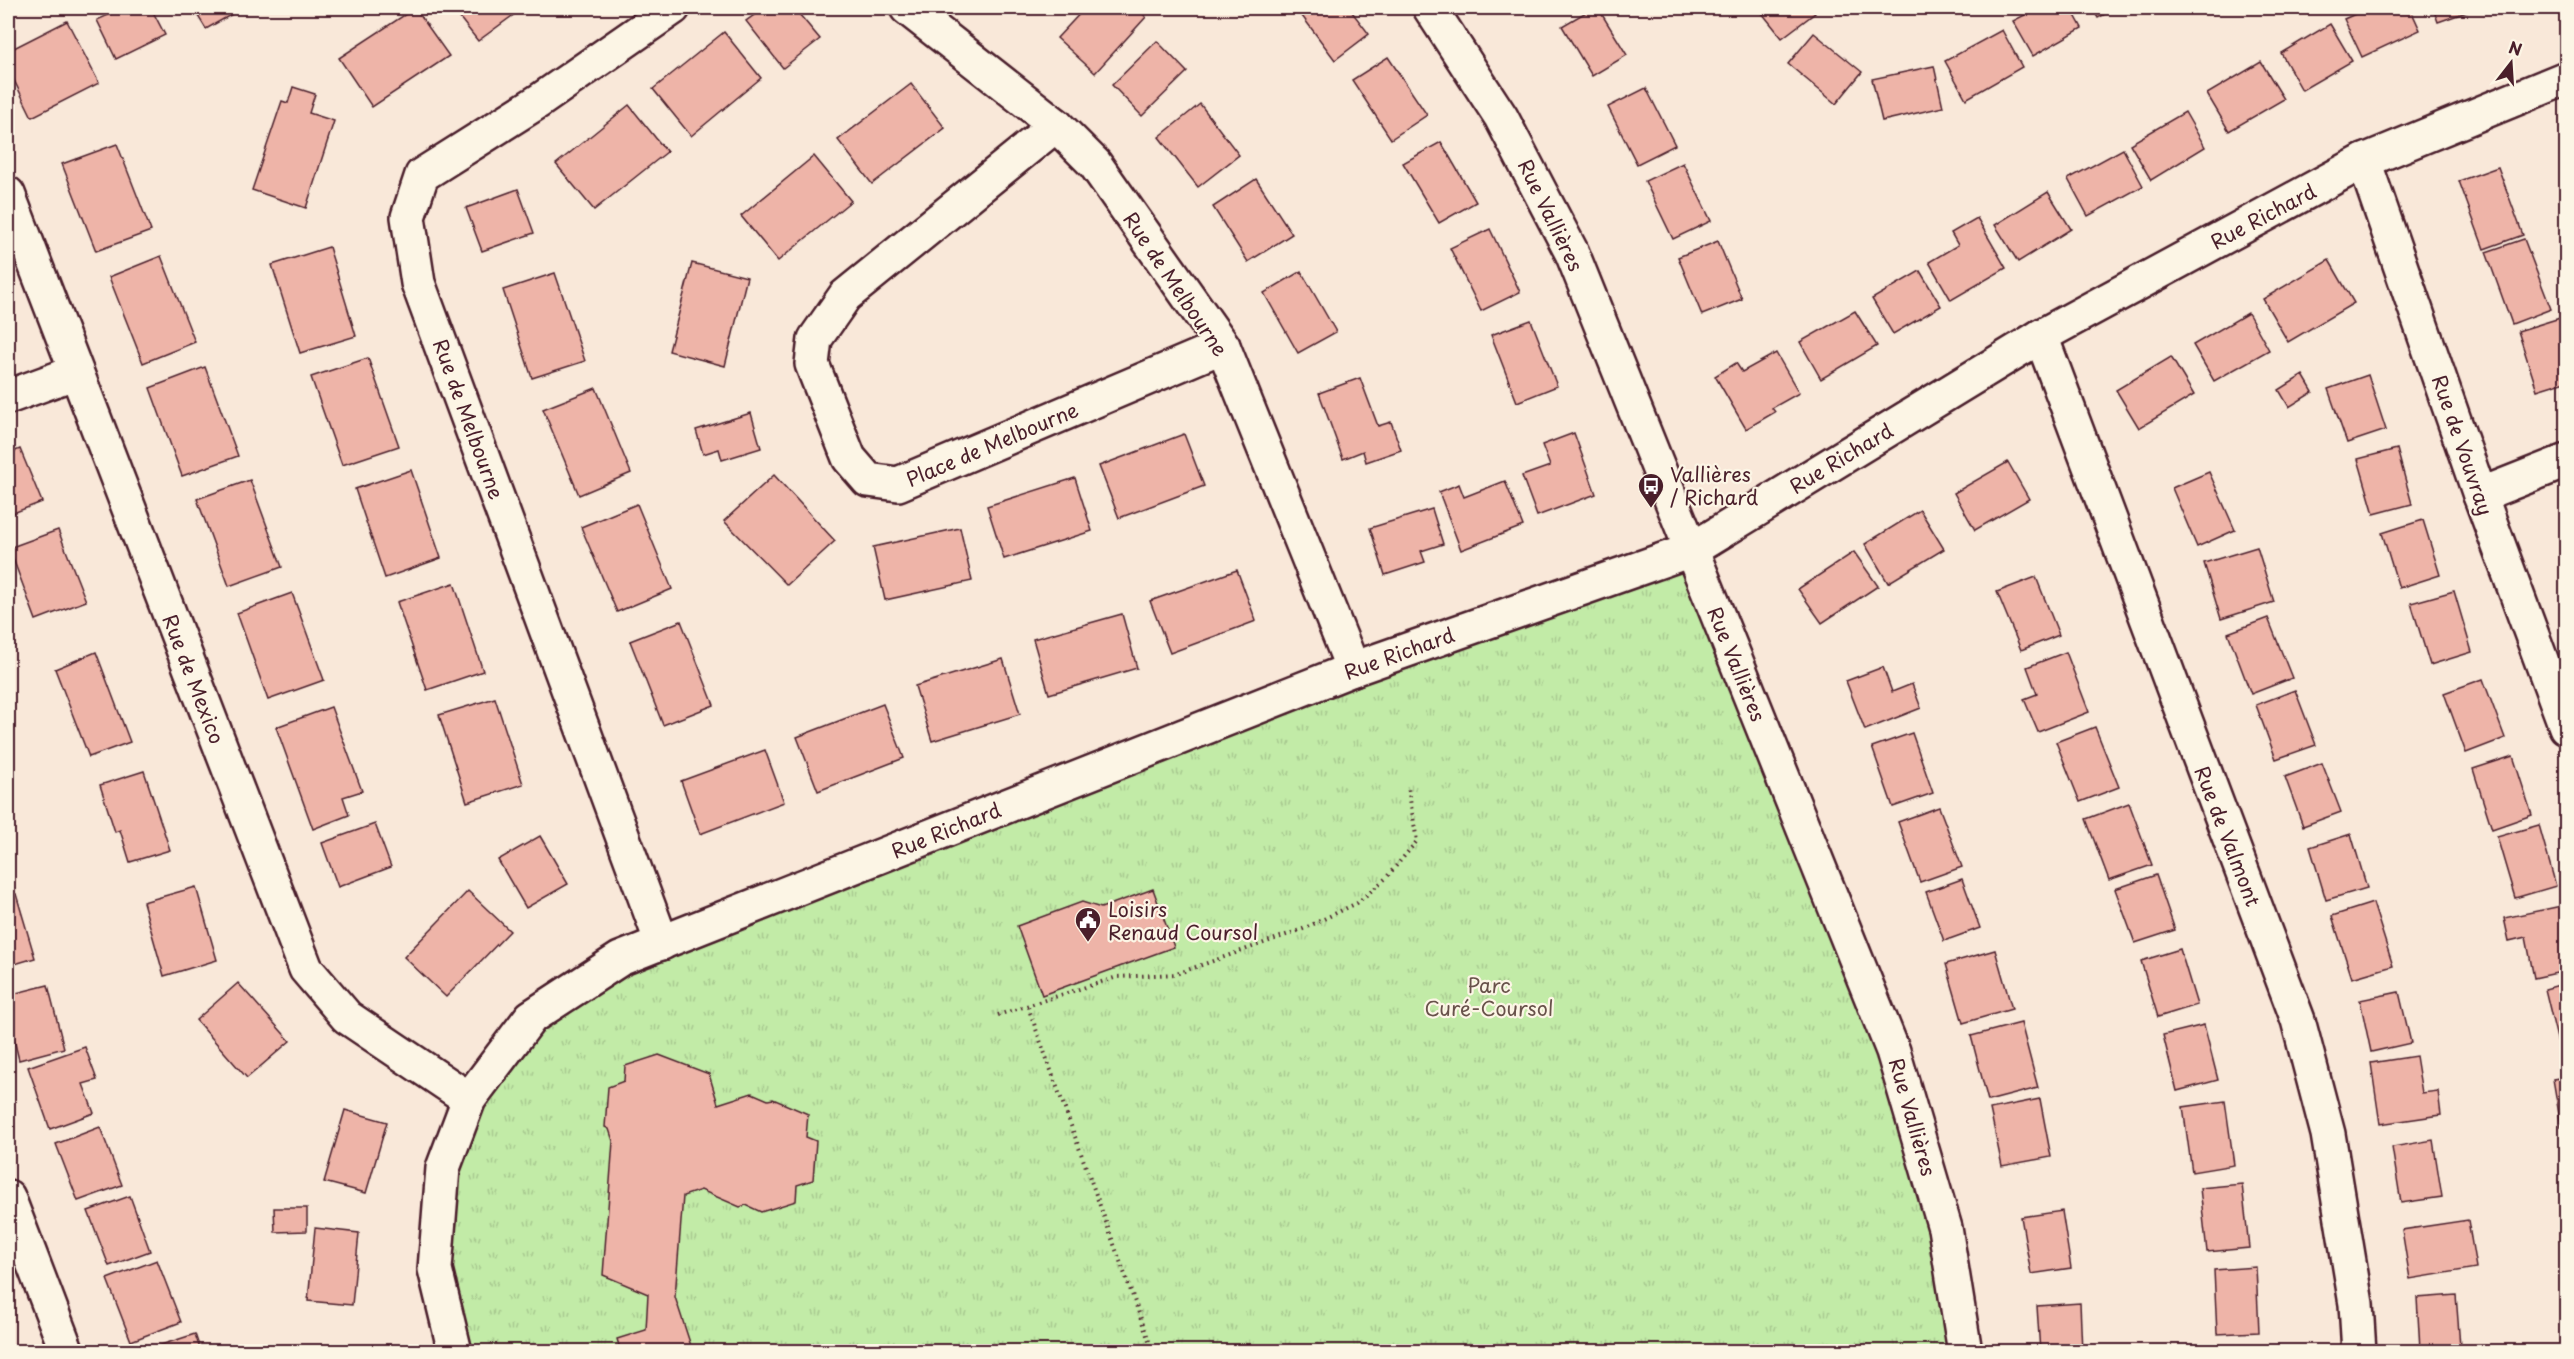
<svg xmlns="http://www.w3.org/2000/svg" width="2574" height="1359" font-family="'Playpen Sans',sans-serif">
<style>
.park{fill:url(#park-tufts);stroke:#868569;stroke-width:1.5}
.building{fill:#eeb4a8;stroke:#4a1f2b;stroke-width:1.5}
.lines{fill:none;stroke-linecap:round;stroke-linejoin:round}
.minor-casing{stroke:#4a1f2b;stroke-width:38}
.path{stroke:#4a1f2b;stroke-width:4;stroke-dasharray:1.5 4.5;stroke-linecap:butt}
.minor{stroke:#fcf5e5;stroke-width:33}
.labels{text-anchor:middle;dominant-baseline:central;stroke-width:4.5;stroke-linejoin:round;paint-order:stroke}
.street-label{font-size:20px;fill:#4a1f2b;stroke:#fcf5e5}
.poi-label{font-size:20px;fill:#4a1f2b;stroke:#fcf5e5;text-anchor:start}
.park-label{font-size:20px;fill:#68524a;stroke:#fcf5e5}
</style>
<defs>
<pattern id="park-tufts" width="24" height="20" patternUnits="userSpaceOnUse" patternTransform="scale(1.5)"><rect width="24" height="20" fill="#c2eba7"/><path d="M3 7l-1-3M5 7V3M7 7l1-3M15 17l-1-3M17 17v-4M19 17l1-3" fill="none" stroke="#a8c990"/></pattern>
</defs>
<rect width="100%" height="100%" fill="#f9e8d9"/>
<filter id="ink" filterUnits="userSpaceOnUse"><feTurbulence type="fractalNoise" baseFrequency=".0167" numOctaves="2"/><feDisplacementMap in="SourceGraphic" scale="12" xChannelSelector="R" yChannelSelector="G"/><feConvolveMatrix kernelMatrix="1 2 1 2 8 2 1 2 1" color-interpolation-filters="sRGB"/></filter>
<g filter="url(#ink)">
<path class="park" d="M 1691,550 L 1893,1051 L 1965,1351 L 455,1351 L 443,1168 L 531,1017 L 620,959 Z"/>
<g class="building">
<path d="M 124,8 L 151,8 L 165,35 L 116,59 L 97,20 Z"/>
<path d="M 193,8 L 243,8 L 206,29 Z"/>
<path d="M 415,8 L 449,56 L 372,107 L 339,58 Z"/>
<path d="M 452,8 L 523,8 L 478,41 Z"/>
<path d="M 764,8 L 794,8 L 820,39 L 783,68 L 746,21 Z"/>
<path d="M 1085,8 L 1136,8 L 1146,17 L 1095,73 L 1057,38 Z"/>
<path d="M 1296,8 L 1349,8 L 1369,34 L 1335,60 Z"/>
<path d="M 1593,8 L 1598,8 L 1627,55 L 1592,76 L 1562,26 Z"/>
<path d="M 1758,8 L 1812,8 L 1815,13 L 1782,38 Z"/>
<path d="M 2038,8 L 2071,8 L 2082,28 L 2033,56 L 2013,21 Z"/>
<path d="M 2092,8 L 2116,8 L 2098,18 Z"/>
<path d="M 2369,8 L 2410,8 L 2420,30 L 2362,57 L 2344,19 Z"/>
<path d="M 2433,8 L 2478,8 L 2438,22 Z"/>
<path d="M 67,21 L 99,83 L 32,117 L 8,68 L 8,51 Z"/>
<path d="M 2330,24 L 2352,61 L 2302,90 L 2281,53 Z"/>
<path d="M 2002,30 L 2022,67 L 1966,99 L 1945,61 Z"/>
<path d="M 724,32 L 761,78 L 691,136 L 653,89 Z"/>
<path d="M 1814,33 L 1862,72 L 1836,104 L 1788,64 Z"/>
<path d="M 1157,41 L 1187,72 L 1142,116 L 1112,85 Z"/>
<path d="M 1388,57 L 1427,115 L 1391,139 L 1352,80 Z"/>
<path d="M 2261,62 L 2284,99 L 2229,131 L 2207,94 Z"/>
<path d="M 1934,66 L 1943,107 L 1882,121 L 1872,79 Z"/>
<path d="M 911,84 L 945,128 L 872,184 L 838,140 Z"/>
<path d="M 293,87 L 315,94 L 309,113 L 334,121 L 306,208 L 252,190 L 282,101 L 288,103 Z"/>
<path d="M 1646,88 L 1675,145 L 1637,164 L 1608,107 Z"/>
<path d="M 1200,104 L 1239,155 L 1198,187 L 1159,137 Z"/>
<path d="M 629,105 L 667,152 L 594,210 L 556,164 Z"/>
<path d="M 2185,112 L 2205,147 L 2151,180 L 2130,144 Z"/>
<path d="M 1441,142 L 1476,202 L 1439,223 L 1403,163 Z"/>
<path d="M 117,144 L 151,231 L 96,251 L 62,164 Z"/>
<path d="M 2123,149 L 2143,186 L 2088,216 L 2068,179 Z"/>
<path d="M 814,156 L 851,201 L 778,261 L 741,216 Z"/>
<path d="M 1683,163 L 1711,221 L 1673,239 L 1645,181 Z"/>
<path d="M 2498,167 L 2523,235 L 2484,249 L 2459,181 Z"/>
<path d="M 1256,179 L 1292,234 L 1248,262 L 1213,207 Z"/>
<path d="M 518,189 L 534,233 L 482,251 L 466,208 Z"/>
<path d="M 2048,192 L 2071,229 L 2018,262 L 1995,225 Z"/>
<path d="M 1977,218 L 2006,268 L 1951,300 L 1929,262 L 1958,245 L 1951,233 Z"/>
<path d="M 1490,229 L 1520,292 L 1481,311 L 1450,248 Z"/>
<path d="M 2524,239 L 2551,309 L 2512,324 L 2486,252 Z"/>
<path d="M 1718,241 L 1742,299 L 1702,315 L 1678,257 Z"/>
<path d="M 329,247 L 356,336 L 300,353 L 272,265 Z"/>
<path d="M 161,256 L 195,342 L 143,363 L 109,277 Z"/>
<path d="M 2329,260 L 2354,303 L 2288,342 L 2263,299 Z"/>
<path d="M 692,263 L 747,277 L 725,366 L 669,351 Z"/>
<path d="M 1301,271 L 1336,332 L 1298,353 L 1264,293 Z"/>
<path d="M 1920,271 L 1941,306 L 1893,334 L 1872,299 Z"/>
<path d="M 555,273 L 585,361 L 532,378 L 503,290 Z"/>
<path d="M 1855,311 L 1877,346 L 1821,379 L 1800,342 Z"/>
<path d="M 2248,313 L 2269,350 L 2214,381 L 2193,345 Z"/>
<path d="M 2560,318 L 2566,337 L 2566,381 L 2537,390 L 2518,331 Z"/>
<path d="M 1531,320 L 1557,386 L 1517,402 L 1491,335 Z"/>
<path d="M 1776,353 L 1799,393 L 1772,408 L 1775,412 L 1746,429 L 1715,376 L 1736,363 L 1742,372 Z"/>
<path d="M 2171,357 L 2194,395 L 2139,428 L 2116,390 Z"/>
<path d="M 368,358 L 399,446 L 342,465 L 311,377 Z"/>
<path d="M 205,367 L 238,456 L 182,476 L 150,388 Z"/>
<path d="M 2303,375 L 2313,392 L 2289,407 L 2279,390 Z"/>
<path d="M 2368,375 L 2386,430 L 2347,443 L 2328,389 Z"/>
<path d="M 1360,378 L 1378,426 L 1391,422 L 1401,450 L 1366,462 L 1363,451 L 1343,459 L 1319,393 Z"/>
<path d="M 596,388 L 631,473 L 579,495 L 543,409 Z"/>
<path d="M 751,413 L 761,448 L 722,460 L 719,449 L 703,454 L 696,430 Z"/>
<path d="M 1574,433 L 1596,494 L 1537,516 L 1522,476 L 1550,466 L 1542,445 Z"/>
<path d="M 1184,434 L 1204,486 L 1119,518 L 1099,466 Z"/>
<path d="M 20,449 L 42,502 L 8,515 L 8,454 Z"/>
<path d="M 2397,449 L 2412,504 L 2374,514 L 2358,459 Z"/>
<path d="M 2008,462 L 2029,499 L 1975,530 L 1954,493 Z"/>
<path d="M 411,470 L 441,558 L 385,578 L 355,489 Z"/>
<path d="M 2209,472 L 2235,530 L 2197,547 L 2172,488 Z"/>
<path d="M 774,475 L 835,541 L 787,585 L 724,521 Z"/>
<path d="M 1075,478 L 1092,531 L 1004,559 L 987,506 Z"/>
<path d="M 250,480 L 282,567 L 229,586 L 197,499 Z"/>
<path d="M 1505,481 L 1523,526 L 1461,550 L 1439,492 L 1459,484 L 1464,497 Z"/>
<path d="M 637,504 L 672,589 L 617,612 L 581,527 Z"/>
<path d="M 1432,509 L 1443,544 L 1421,551 L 1425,562 L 1385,575 L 1370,528 Z"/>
<path d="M 1920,510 L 1944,549 L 1888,583 L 1865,544 Z"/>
<path d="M 2423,520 L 2440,575 L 2399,588 L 2382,533 Z"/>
<path d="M 960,528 L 972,581 L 885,600 L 873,547 Z"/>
<path d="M 58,530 L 86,601 L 36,620 L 9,548 Z"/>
<path d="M 2257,547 L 2274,602 L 2221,619 L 2204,563 Z"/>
<path d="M 1854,552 L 1878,586 L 1822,623 L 1798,589 Z"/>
<path d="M 1237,570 L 1256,621 L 1170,653 L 1150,601 Z"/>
<path d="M 2036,577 L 2059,635 L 2021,650 L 1997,592 Z"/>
<path d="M 454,583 L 483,671 L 427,690 L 397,602 Z"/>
<path d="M 2454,591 L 2472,652 L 2430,665 L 2411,603 Z"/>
<path d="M 292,593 L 324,680 L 268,700 L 237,613 Z"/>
<path d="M 1122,614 L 1137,668 L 1049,694 L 1033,639 Z"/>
<path d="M 2268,618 L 2292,678 L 2251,694 L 2228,633 Z"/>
<path d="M 681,621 L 714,705 L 663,725 L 630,641 Z"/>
<path d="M 96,652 L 130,742 L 89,757 L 55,669 Z"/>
<path d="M 2066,652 L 2089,712 L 2038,732 L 2024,699 L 2037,694 L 2027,667 Z"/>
<path d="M 1003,659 L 1020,714 L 932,741 L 915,686 Z"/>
<path d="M 1883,667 L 1892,692 L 1912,684 L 1921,708 L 1865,730 L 1846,681 Z"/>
<path d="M 2483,679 L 2505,738 L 2466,753 L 2444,693 Z"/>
<path d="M 2295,690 L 2316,745 L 2276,759 L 2256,705 Z"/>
<path d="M 495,698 L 523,784 L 467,802 L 439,715 Z"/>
<path d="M 883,704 L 904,758 L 818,791 L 797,737 Z"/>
<path d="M 331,707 L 362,791 L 343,797 L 349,815 L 313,829 L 276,727 Z"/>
<path d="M 2095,727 L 2119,787 L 2080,802 L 2056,742 Z"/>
<path d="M 1912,733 L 1933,793 L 1893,807 L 1872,747 Z"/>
<path d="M 765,750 L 784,802 L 700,834 L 681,781 Z"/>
<path d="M 2513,756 L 2532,815 L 2492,829 L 2473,769 Z"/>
<path d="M 2322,763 L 2341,812 L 2303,826 L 2285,777 Z"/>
<path d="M 144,771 L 170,850 L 130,862 L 120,830 L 115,832 L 100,785 Z"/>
<path d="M 2129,803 L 2152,865 L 2109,880 L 2086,819 Z"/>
<path d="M 1939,807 L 1962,867 L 1920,882 L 1898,822 Z"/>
<path d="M 375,824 L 391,867 L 338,887 L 322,843 Z"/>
<path d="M 2539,825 L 2556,886 L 2515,898 L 2497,837 Z"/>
<path d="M 2351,834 L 2367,888 L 2326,900 L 2310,847 Z"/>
<path d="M 540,836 L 568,884 L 526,908 L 498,860 Z"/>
<path d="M 2156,875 L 2175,930 L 2135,943 L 2115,889 Z"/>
<path d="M 1962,879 L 1980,928 L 1944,941 L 1926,892 Z"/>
<path d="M 196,887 L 217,960 L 164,976 L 143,902 Z"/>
<path d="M 1153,889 L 1174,947 L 1042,995 L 1017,926 L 1082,902 L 1101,908 Z"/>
<path d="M 468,891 L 510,931 L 446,997 L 404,957 Z"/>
<path d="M 16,894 L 35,958 L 8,966 L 8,897 Z"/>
<path d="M 2373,903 L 2393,966 L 2352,978 L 2332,916 Z"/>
<path d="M 2566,905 L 2566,971 L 2534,978 L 2526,937 L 2509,941 L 2504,918 Z"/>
<path d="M 2180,949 L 2197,1005 L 2158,1017 L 2141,961 Z"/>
<path d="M 1995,950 L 2012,1009 L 1963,1023 L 1946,964 Z"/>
<path d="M 238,983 L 290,1041 L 247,1078 L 196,1020 Z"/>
<path d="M 2566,983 L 2566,1049 L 2560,1051 L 2545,989 Z"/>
<path d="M 48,985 L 64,1048 L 19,1060 L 8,1015 L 8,995 Z"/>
<path d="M 2399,992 L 2411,1043 L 2371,1052 L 2360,1000 Z"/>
<path d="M 2021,1023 L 2038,1088 L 1988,1101 L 1971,1036 Z"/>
<path d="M 2204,1025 L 2218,1080 L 2177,1091 L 2163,1035 Z"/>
<path d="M 85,1047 L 97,1080 L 83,1084 L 94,1113 L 50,1129 L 28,1067 Z"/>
<path d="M 659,1055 L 709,1074 L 718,1104 L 752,1093 L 768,1100 L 773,1099 L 808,1114 L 806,1137 L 816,1141 L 813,1180 L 797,1185 L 796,1201 L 761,1212 L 746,1205 L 740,1207 L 701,1190 L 683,1196 L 675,1297 L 693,1352 L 621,1352 L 617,1339 L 646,1330 L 648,1294 L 603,1275 L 613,1141 L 609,1129 L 605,1127 L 608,1087 L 624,1081 L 625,1066 Z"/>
<path d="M 2416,1056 L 2422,1093 L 2438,1091 L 2441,1115 L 2380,1124 L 2371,1063 Z"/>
<path d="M 2566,1077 L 2566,1125 L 2561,1126 L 2553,1079 Z"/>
<path d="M 2040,1099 L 2051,1157 L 2002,1166 L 1990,1109 Z"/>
<path d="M 2225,1101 L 2234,1165 L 2192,1172 L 2183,1107 Z"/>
<path d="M 345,1110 L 387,1122 L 366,1193 L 324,1182 Z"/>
<path d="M 100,1127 L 122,1185 L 78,1201 L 56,1144 Z"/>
<path d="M 2433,1140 L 2442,1197 L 2401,1203 L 2392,1147 Z"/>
<path d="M 2242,1184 L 2249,1248 L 2207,1252 L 2200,1188 Z"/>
<path d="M 130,1196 L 150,1251 L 109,1266 L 88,1211 Z"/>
<path d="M 274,1208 L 307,1208 L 307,1231 L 275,1232 Z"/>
<path d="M 2062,1211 L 2071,1268 L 2031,1274 L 2021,1217 Z"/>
<path d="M 2468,1220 L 2476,1268 L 2410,1279 L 2402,1230 Z"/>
<path d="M 315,1228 L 359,1233 L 352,1305 L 308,1301 Z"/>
<path d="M 157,1260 L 181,1322 L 131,1341 L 107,1279 Z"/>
<path d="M 2256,1267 L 2259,1332 L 2217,1334 L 2214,1270 Z"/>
<path d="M 2456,1295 L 2460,1346 L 2420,1349 L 2417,1298 Z"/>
<path d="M 2080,1303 L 2082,1352 L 2040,1352 L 2037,1306 Z"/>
<path d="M 195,1334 L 201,1352 L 139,1352 Z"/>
</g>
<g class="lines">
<g class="minor-casing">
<g id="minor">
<path d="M 907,8 L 1056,125 L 1095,164 L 1223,346 L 1353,669"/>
<path d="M 1430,8 L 1501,117 L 1572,253 L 1893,1051 L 1945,1228 L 1965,1352"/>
<path d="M 1056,125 L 845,296 L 815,339 L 812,364 L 849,458 L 868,480 L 898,484 L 1223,346"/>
<path d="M 2364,161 L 2480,495 L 2566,727"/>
<path d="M 8,194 L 306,969 L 347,1017 L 469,1099"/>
<path d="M 2041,336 L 2298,1020 L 2328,1134 L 2356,1304 L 2359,1352"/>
<path d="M 8,397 L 76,372"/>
<path d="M 2480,495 L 2566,461"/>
<path d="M 662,943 L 418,283 L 408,217 L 422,175 L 539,101 L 673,8"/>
<path d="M 8,1197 L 67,1352"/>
<path d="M 455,1352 L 435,1269 L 443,1168 L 469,1099 L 531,1017 L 620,959 L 1353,669 L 1691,550 L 2041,336 L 2364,161 L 2566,78"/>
</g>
</g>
<g class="path">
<path d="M 1028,1007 L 1153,1352"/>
<path d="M 998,1015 L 1117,977 L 1176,974 L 1303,929 L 1357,903 L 1385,879 L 1417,841 L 1408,788"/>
</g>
<use href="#minor" class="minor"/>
</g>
</g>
<defs>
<g id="bus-pin" transform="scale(1.35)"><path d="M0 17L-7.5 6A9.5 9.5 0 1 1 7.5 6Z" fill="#4a1f2b" stroke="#fcf5e5"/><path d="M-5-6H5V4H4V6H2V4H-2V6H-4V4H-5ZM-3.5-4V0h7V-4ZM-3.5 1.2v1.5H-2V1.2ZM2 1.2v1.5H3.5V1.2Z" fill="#fff"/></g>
<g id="civic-pin" transform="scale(1.35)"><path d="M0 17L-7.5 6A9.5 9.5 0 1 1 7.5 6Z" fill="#4a1f2b" stroke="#fcf5e5"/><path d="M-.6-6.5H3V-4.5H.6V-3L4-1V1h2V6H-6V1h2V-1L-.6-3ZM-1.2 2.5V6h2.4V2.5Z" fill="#fff"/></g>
</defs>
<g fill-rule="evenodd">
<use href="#bus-pin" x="1651" y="486"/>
<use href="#civic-pin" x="1088" y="920"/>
</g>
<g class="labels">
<g class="street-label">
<text transform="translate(1551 215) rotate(64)">Rue Vallières</text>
<text transform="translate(2263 216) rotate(-28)">Rue Richard</text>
<text transform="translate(1176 284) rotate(56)">Rue de Melbourne</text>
<text transform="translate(469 419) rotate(70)">Rue de Melbourne</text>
<text transform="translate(992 444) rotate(-23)">Place de Melbourne</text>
<text transform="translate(2463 445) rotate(71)">Rue de Vouvray</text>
<text transform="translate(1841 458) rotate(-31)">Rue Richard</text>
<text transform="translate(1399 653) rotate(-20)">Rue Richard</text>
<text transform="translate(1737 664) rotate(68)">Rue Vallières</text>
<text transform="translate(194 679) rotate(69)">Rue de Mexico</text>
<text transform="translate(946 830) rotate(-22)">Rue Richard</text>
<text transform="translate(2228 836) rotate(69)">Rue de Valmont</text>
<text transform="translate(1913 1117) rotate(74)">Rue Vallières</text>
</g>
<g class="poi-label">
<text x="1670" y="474">Vallières<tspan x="1670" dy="23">/ Richard</tspan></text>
<text x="1108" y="909">Loisirs<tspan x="1108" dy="23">Renaud Coursol</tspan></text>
</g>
<g class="park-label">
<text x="1489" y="985">Parc<tspan x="1489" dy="23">Curé-Coursol</tspan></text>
</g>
</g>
<rect width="2574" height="1359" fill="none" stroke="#fcf5e5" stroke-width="30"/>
<rect x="15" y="15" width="2544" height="1329" fill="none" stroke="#4a1f2b" stroke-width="2" filter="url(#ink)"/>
<g transform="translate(2511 63) rotate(17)" stroke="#fcf5e5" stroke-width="4.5" paint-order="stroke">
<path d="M0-4.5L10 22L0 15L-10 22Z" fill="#4a1f2b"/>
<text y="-9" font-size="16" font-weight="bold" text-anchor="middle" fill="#4a1f2b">N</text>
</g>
</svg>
